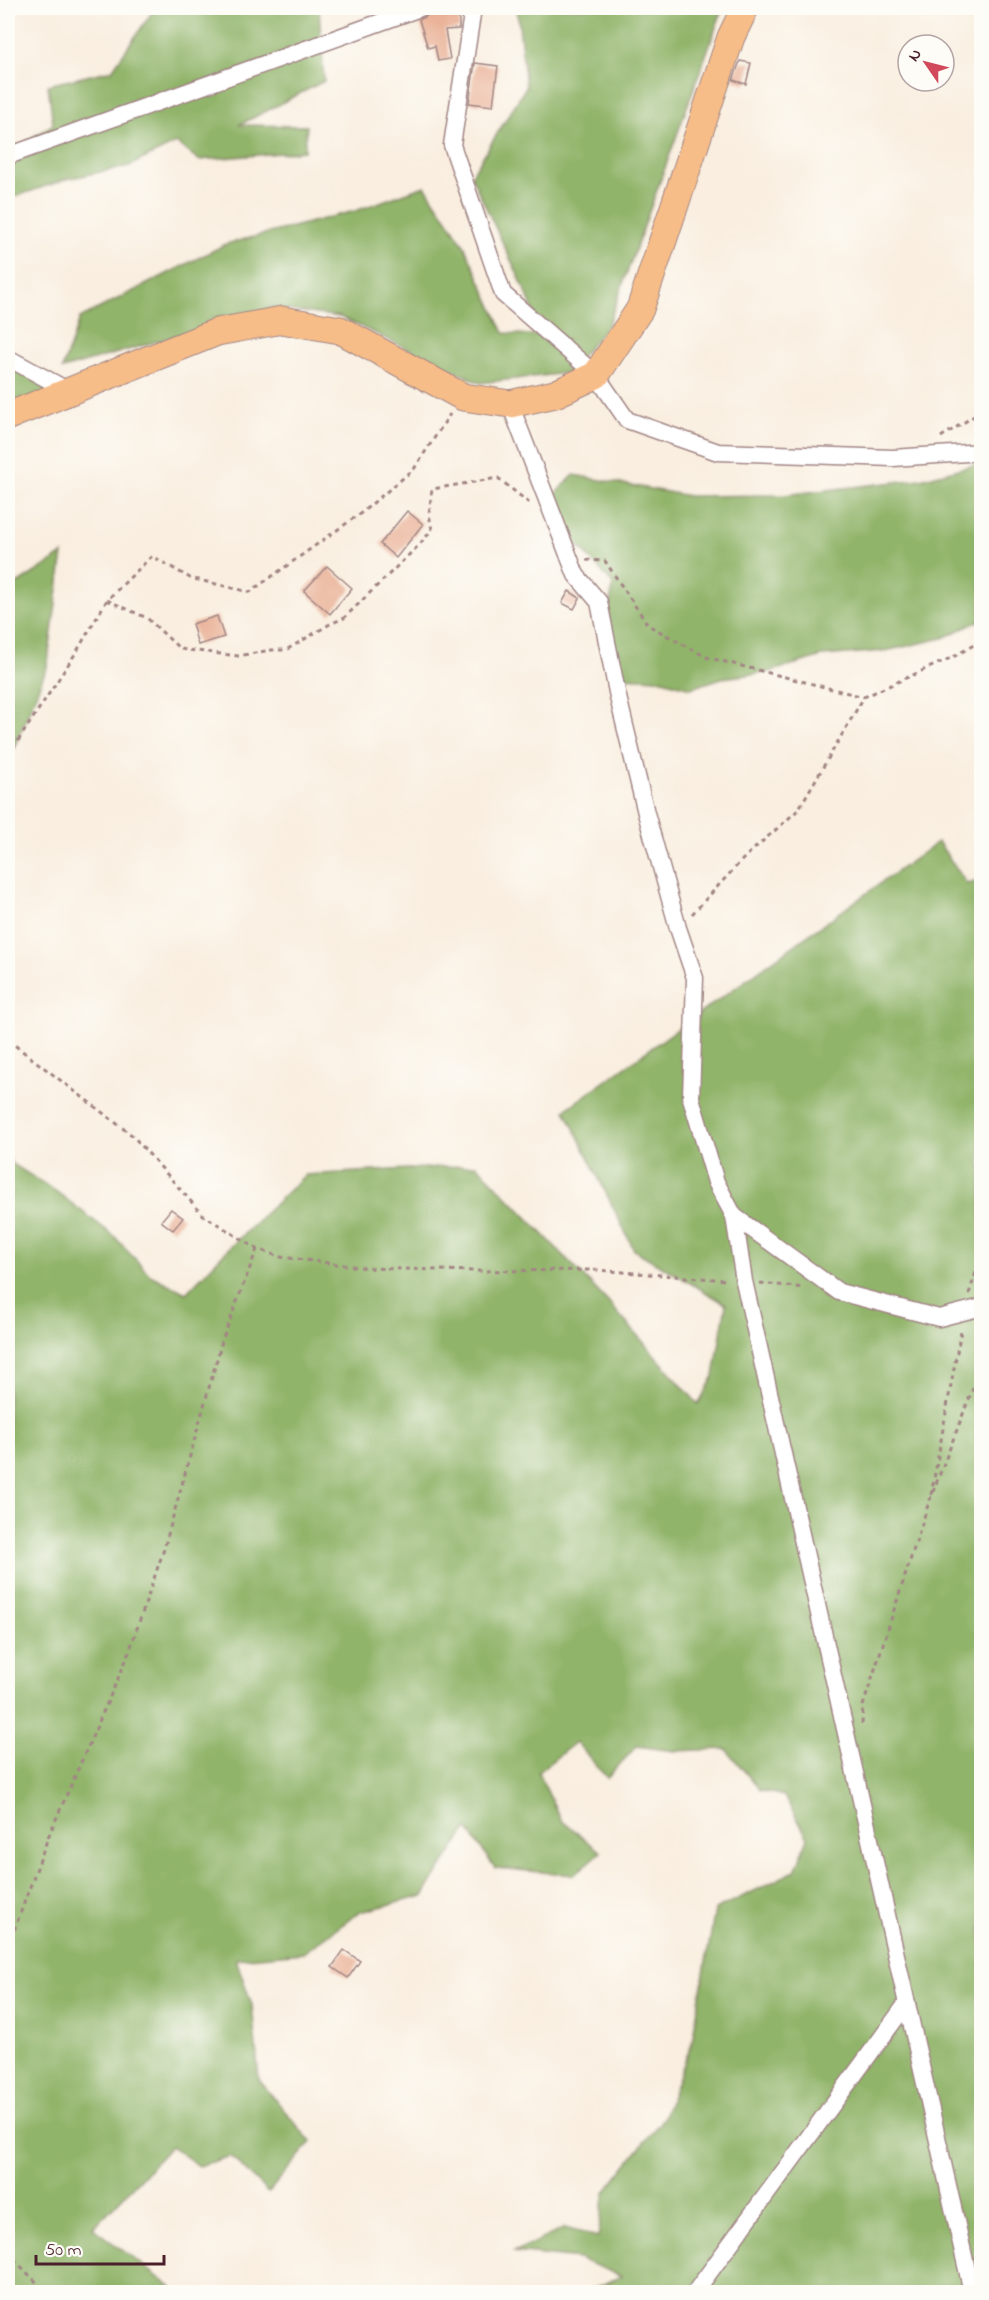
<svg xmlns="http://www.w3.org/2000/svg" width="989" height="2300" font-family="'Indie Flower',sans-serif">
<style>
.forest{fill:#90b469;stroke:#6d6a4a;stroke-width:1.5}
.building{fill:#eab399}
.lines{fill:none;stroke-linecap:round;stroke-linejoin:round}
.minor-casing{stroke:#a28685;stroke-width:19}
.primary-casing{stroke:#a28685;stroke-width:29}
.path{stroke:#a28685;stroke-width:3;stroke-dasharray:4.5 4.5;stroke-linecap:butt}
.minor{stroke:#fff;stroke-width:16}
.primary{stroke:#f7bd88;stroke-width:27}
</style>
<rect width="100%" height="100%" fill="#fdfcf7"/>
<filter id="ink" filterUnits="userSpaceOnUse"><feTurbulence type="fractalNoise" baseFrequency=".0167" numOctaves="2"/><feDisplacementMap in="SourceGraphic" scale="12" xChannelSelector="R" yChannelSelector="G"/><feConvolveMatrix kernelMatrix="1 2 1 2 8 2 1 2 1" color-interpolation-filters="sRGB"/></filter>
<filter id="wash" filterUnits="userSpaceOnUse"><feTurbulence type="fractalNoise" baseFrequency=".008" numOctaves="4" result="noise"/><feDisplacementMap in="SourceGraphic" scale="24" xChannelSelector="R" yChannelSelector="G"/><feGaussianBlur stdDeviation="1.35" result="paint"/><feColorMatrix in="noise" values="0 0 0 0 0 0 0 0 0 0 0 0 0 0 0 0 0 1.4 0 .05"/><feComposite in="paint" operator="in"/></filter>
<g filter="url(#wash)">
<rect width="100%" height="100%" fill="#f9eedf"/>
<g class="forest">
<path d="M 155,8 L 319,8 L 324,81 L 239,125 L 307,126 L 304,151 L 199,160 L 176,143 L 129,166 L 67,179 L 8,199 L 8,154 L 53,124 L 48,85 L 112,70 Z"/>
<path d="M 517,8 L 723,8 L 608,325 L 567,373 L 480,383 L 340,317 L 272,308 L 62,369 L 80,318 L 226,244 L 355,211 L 425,186 L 464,245 L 504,333 L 543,336 L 526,292 L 471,176 L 526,87 Z"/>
<path d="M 8,358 L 69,391 L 8,433 Z"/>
<path d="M 981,463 L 981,620 L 943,638 L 885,651 L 822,656 L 769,672 L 722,678 L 691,688 L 659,679 L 621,677 L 608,616 L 613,584 L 570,536 L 551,498 L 574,475 L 689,496 L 784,495 L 921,479 Z"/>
<path d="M 63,554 L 47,667 L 8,763 L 8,590 Z"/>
<path d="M 938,842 L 967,884 L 981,879 L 981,2292 L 585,2292 L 622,2276 L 579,2259 L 514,2252 L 565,2228 L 598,2237 L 605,2192 L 664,2117 L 692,2042 L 715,1910 L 795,1871 L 808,1838 L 784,1796 L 760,1790 L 726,1749 L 675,1751 L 637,1746 L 607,1778 L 576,1742 L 538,1772 L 561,1820 L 601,1852 L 574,1875 L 495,1868 L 467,1828 L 423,1896 L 360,1912 L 303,1953 L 236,1959 L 252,2005 L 259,2080 L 311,2142 L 268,2193 L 231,2156 L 199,2166 L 171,2146 L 93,2228 L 178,2292 L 8,2292 L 8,1155 L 11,1163 L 57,1192 L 114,1236 L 150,1275 L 186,1293 L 226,1251 L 305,1175 L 477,1165 L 608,1302 L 698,1404 L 714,1376 L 726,1304 L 634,1250 L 565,1110 Z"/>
</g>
<g id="blocks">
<g class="building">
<path d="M 430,8 L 459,8 L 459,29 L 445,30 L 450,59 L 438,61 L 435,46 L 428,48 L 419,20 L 428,15 Z"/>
<path d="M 740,61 L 751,63 L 746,84 L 733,80 Z"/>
<path d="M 475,63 L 498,66 L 493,106 L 469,103 Z"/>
<path d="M 407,511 L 423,524 L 396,558 L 380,544 Z"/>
<path d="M 327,566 L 352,588 L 330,614 L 304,591 Z"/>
<path d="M 569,591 L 580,598 L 574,609 L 562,603 Z"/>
<path d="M 217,616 L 224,637 L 198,645 L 192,624 Z"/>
<path d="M 171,1209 L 183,1218 L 173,1230 L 161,1221 Z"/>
<path d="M 344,1950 L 360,1961 L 348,1978 L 332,1967 Z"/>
</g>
</g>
</g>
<g filter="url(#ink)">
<use href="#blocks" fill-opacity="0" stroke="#a28685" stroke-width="1.5"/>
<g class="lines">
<g class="minor-casing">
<g id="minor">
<path d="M 473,8 L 452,145 L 503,294 L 596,375 L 627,420 L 718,452 L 893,458 L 982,452"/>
<path d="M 8,156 L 420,8"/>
<path d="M 8,358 L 69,391"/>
<path d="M 510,404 L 576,575 L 599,602 L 618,697 L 646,813 L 678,928 L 695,978 L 691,1098 L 716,1182 L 734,1216 L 744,1281 L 972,2292"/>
<path d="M 734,1216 L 839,1292 L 939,1318 L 982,1307"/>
<path d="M 695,2292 L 907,2003"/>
</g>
</g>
<g class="primary-casing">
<path id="primary" d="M 8,416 L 217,332 L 282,320 L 340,330 L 463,397 L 510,404 L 555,394 L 596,375 L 640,309 L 731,37 L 745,8"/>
</g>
<g class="path">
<path d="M 968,8 L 982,25"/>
<path d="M 941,437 L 982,411"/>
<path d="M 586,560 L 605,561 L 648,625 L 706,657 L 864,697"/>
<path d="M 107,600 L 147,618 L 180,649 L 238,656 L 271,650 L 286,650 L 330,624 L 344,618 L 418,546 L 432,530 L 429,514 L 432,489 L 498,478 L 529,503"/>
<path d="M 8,756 L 77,651 L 107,600 L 152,556 L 190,578 L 250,592 L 361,513 L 414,469 L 450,414"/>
<path d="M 692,914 L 745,857 L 798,810 L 864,697 L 955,656 L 982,640"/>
<path d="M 8,1040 L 133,1136 L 203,1215 L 257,1249 L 281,1257 L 368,1268 L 474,1271 L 597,1270 L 727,1280"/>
<path d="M 760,1283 L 804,1288"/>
<path d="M 969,1294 L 982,1253"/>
<path d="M 931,1495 L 961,1330"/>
<path d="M 862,1724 L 863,1706 L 929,1502 L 982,1365"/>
<path d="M 8,1947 L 49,1835 L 127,1658 L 164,1549 L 222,1341 L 257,1249"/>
<path d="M 8,2253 L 38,2284 L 41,2292"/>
</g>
<use href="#minor" class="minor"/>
<use href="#primary" class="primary"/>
</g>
</g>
<rect width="989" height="2300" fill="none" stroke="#fdfcf7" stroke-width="30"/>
<g transform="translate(926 63) rotate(305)"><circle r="28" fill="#fdfcf7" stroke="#b5a4a5" stroke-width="1.5"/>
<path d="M0-4.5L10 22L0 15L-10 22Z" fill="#d1495b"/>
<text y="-9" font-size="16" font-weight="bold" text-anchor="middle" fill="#4a1f2b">N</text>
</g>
<path d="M36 2255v9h128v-9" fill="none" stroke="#4a1f2b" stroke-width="3"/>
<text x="45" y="2255" font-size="18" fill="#4a1f2b" stroke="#fdfcf7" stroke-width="4.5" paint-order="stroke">50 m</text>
</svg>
